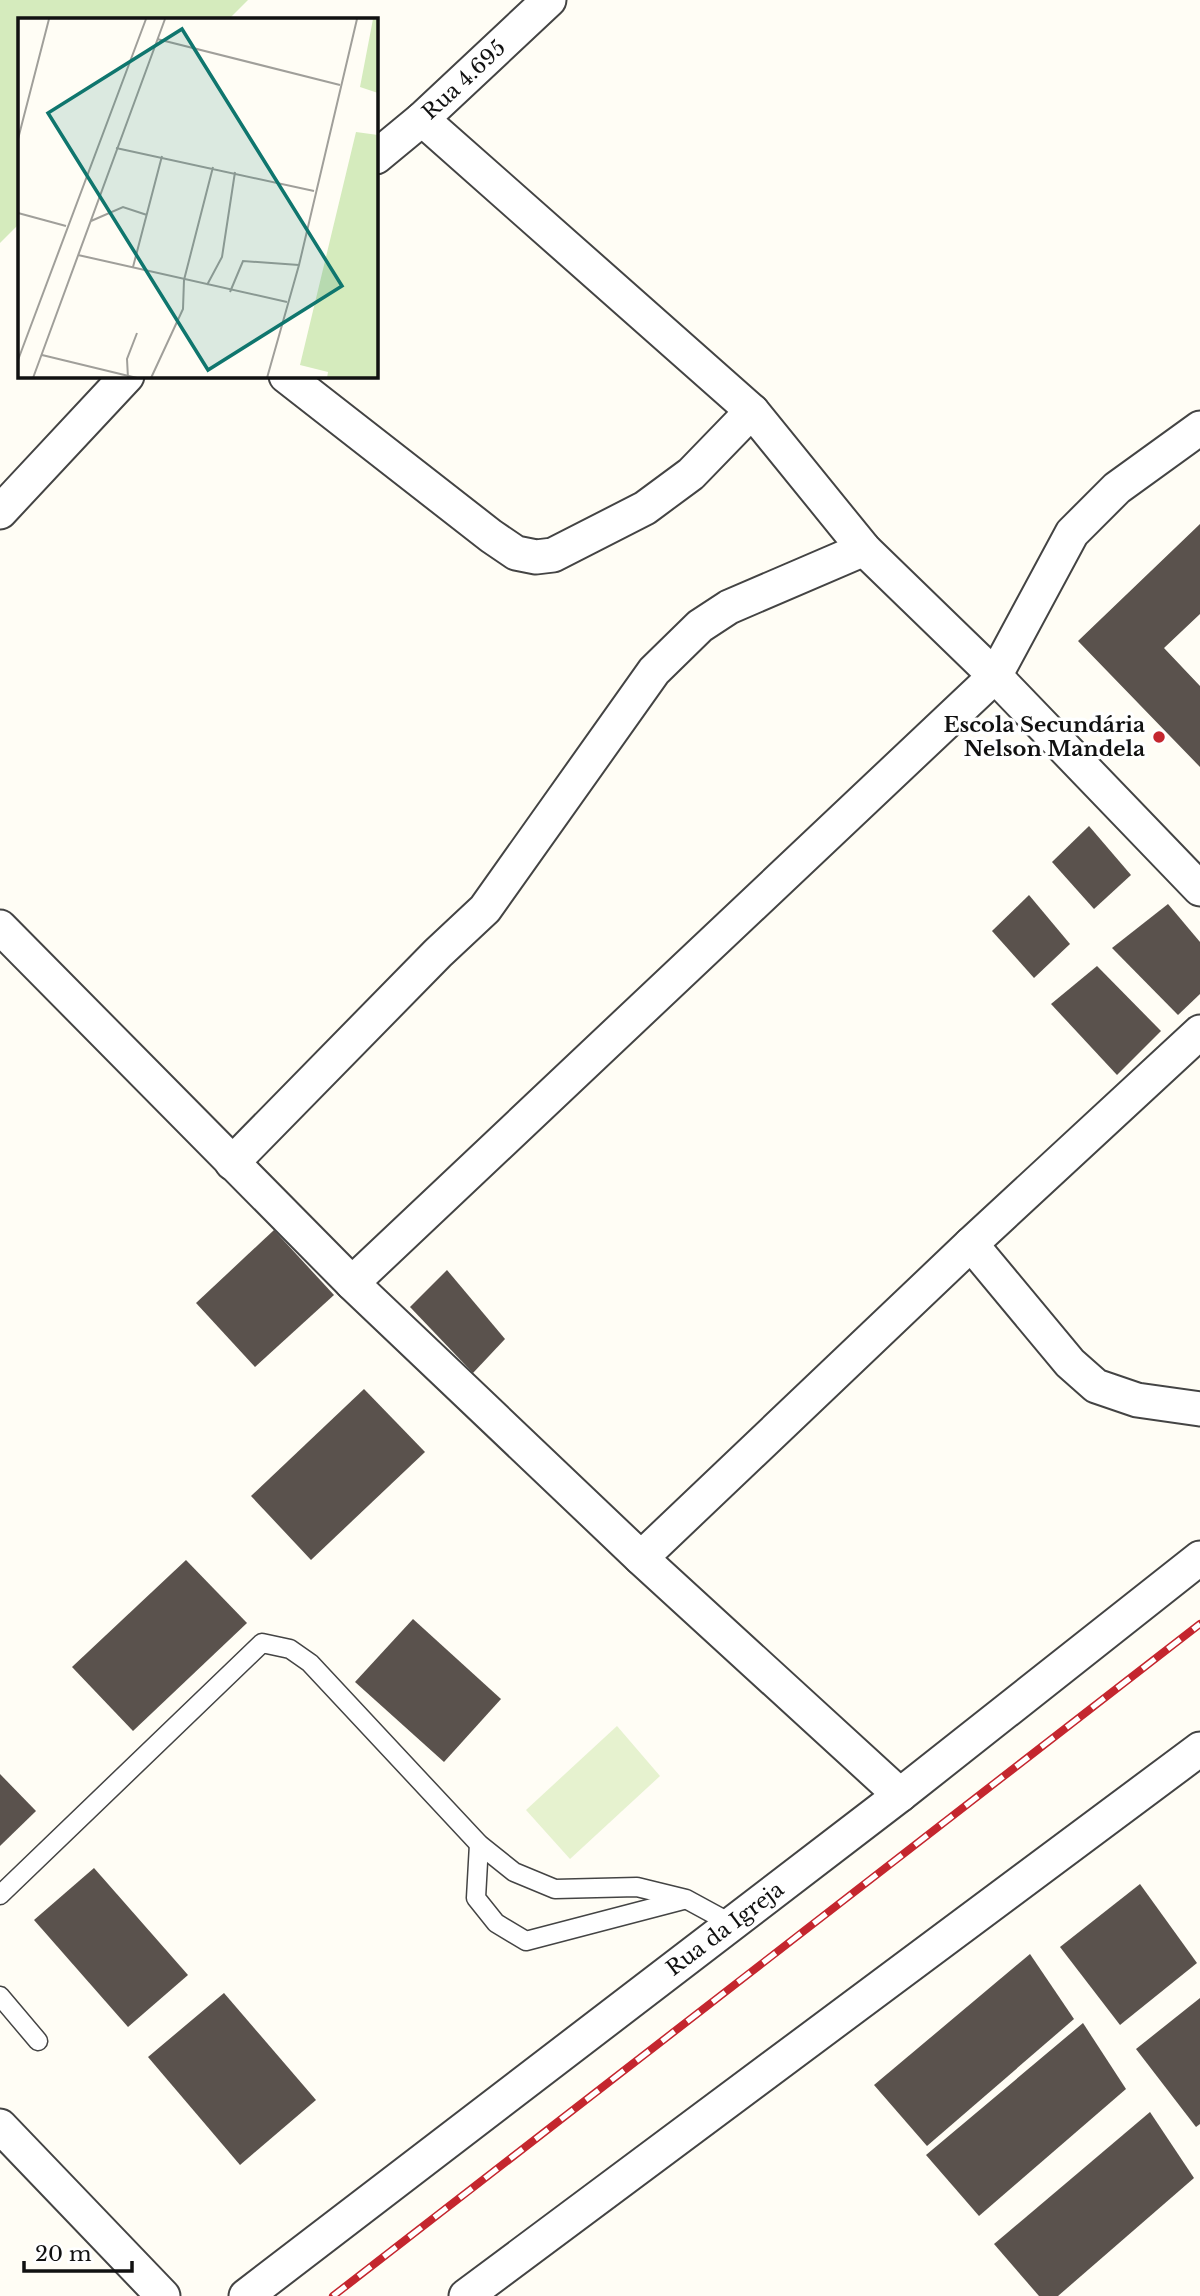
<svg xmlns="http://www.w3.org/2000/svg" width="1200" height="2296" font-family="'Libre Baskerville',serif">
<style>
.green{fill:#d5ebbd}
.pitch{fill:#e6f2cf}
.building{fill:#5a524d}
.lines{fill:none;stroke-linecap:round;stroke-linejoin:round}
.lane-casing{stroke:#444;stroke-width:21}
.street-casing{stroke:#444;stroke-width:37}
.lane{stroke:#fff;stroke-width:18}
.street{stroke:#fff;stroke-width:33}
.rail-casing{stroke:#c4262e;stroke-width:8}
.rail{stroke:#fff;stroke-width:5;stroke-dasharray:16;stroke-linecap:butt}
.poi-dot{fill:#c4262e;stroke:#fff;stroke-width:2.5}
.labels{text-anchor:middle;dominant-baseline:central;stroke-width:7;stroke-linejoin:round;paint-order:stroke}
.street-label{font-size:21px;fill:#111;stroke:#fff}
.poi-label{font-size:21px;font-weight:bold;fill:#111;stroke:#fff;text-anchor:end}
.inset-road{fill:none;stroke:#a09f9a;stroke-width:2}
.view{fill:#0f766e;fill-opacity:0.15;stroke:#0f766e;stroke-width:3.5}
.inset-edge{fill:none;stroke:#111;stroke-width:3.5}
</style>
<rect width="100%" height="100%" fill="#fffdf5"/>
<path class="green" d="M 0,0 L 248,0 L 229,19 L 19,19 L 19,224 L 0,243 Z"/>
<path class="pitch" d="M 617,1726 L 660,1776 L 570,1859 L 526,1810 Z"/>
<g class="building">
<path d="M 1200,524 L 1200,614 L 1164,648 L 1200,686 L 1200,767 L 1078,641 Z"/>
<path d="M 1089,826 L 1131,875 L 1094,909 L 1052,862 Z"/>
<path d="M 1029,895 L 1070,944 L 1034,978 L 992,931 Z"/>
<path d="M 1168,904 L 1200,942 L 1200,994 L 1178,1015 L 1112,948 Z"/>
<path d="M 1097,966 L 1161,1031 L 1117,1075 L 1051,1004 Z"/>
<path d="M 274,1230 L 334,1295 L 255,1367 L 196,1303 Z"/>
<path d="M 447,1270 L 505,1339 L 473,1373 L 410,1307 Z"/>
<path d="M 364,1389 L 425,1452 L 311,1560 L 251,1496 Z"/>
<path d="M 186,1560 L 247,1623 L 133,1731 L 72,1667 Z"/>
<path d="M 413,1619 L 501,1699 L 444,1762 L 355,1682 Z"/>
<path d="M 0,1774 L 36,1811 L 0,1846 Z"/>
<path d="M 94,1868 L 188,1975 L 128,2027 L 34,1920 Z"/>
<path d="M 1140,1884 L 1197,1963 L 1120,2025 L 1060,1947 Z"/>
<path d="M 1030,1954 L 1074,2019 L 927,2146 L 874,2085 Z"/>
<path d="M 224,1993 L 316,2100 L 240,2165 L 148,2057 Z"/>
<path d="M 1200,1998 L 1200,2124 L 1196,2127 L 1136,2049 Z"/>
<path d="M 1083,2023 L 1126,2089 L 979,2216 L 926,2155 Z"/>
<path d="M 1150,2112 L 1194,2178 L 1058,2296 L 1039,2296 L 994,2244 Z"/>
</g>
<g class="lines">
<g class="lane-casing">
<g id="lane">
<path d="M 479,1844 L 476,1898 L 496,1923 L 526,1941 L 683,1900"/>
<path d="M 0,1895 L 262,1643 L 290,1649 L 310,1663 L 479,1844 L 514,1872 L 555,1889 L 637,1887 L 686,1899 L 732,1924"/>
<path d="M 0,1996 L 38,2041"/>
</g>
</g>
<g class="street-casing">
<g id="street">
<path d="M 422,119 L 752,411 L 864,549 L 995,676 L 1200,889"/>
<path d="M 376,157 L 422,119 L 549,0"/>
<path d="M 286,376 L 491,536 L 516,553 L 536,557 L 553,555 L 645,508 L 691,474 L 752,411"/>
<path d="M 0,512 L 127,376"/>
<path d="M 0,927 L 352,1283 L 641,1558 L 900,1795"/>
<path d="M 232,1163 L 438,953 L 485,909 L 654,671 L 700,626 L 729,607 L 864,549"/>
<path d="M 971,1244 L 1070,1363 L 1096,1386 L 1137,1400 L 1200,1409"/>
<path d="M 352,1283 L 995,676 L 1072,533 L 1117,488 L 1200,428"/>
<path d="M 641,1558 L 971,1244 L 1200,1032"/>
<path d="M 0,2126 L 163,2296"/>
<path d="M 246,2296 L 900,1795 L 1200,1558"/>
<path d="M 466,2296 L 1200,1749"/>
</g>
</g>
<use href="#lane" class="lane"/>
<use href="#street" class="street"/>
<g class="rail-casing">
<path id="rail" d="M 333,2296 L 1200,1624"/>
</g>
<use href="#rail" class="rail"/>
</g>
<circle class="poi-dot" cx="1159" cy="737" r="7"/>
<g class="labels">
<g class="street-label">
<text transform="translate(464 80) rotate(-43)">Rua 4.695</text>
<text transform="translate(725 1929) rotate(-37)">Rua da Igreja</text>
</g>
<g class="poi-label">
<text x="1145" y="725">Escola Secundária<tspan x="1145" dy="24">Nelson Mandela</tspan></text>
</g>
</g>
<g transform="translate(18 18)">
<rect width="360" height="360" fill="#fffdf5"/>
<path d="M 355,1 L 360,2 L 360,75 L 342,69 ZM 338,114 L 360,117 L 360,360 L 309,360 L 310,354 L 282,347 Z" fill="#d5ebbd"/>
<path class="inset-road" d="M 139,21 L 322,67M 0,121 L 31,1M 98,130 L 296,173M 0,195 L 48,208M 73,203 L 105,189 L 129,197M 60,237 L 269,284M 115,249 L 144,138M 189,267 L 204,239 L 217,154M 212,274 L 225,243 L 281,247M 24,337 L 119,360M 0,342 L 128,1M 15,360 L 147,1M 110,360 L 109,341 L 119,315M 133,360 L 165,291 L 166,262 L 195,149M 249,360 L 281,247 L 339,1"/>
<path class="view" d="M 164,11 L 324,268 L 190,352 L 30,95 Z"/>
<rect width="360" height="360" class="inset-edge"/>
</g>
<path d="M24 2261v10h108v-10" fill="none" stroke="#111111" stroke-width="3.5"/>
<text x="35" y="2261" font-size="21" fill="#111111" stroke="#ffffff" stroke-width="5" paint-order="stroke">20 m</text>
</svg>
